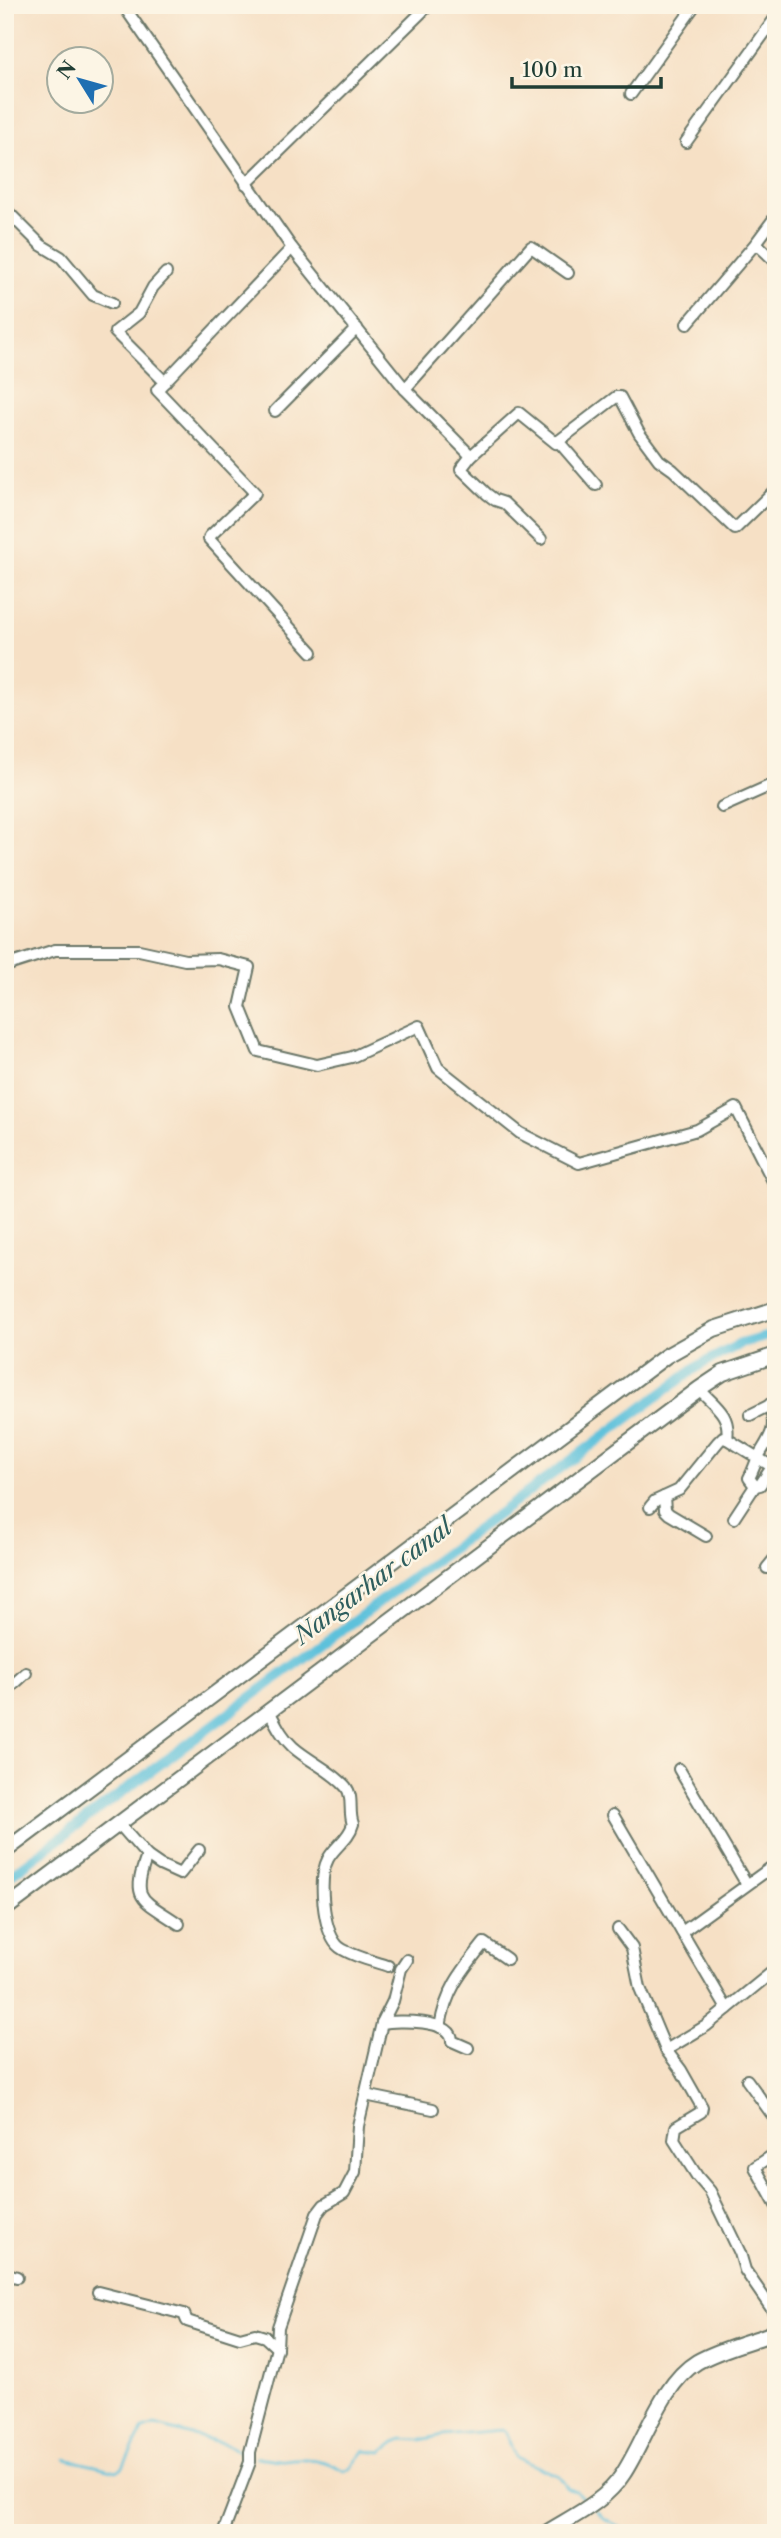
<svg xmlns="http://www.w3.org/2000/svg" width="781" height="2538" font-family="'Libre Caslon Text',serif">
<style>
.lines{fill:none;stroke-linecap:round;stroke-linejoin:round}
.stream{stroke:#5dc1db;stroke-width:2.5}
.canal{stroke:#5dc1db;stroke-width:10}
.minor-casing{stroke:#6a7667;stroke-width:14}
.tertiary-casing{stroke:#6a7667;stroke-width:18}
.minor{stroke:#fff;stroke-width:10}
.tertiary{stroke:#fff;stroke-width:14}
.labels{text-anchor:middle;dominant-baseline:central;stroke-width:5;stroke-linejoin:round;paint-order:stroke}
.water-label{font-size:24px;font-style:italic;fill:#2e5e5e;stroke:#fcf5e5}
</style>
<rect width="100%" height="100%" fill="#fcf5e5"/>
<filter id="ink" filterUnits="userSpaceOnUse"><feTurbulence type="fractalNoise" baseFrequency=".0143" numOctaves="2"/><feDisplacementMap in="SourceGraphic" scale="14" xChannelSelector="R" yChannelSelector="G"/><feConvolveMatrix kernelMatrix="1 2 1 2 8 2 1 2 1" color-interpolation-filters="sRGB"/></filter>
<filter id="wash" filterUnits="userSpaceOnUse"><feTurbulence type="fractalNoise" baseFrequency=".00686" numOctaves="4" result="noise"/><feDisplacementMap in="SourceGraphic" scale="28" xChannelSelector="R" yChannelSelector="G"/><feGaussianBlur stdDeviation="1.57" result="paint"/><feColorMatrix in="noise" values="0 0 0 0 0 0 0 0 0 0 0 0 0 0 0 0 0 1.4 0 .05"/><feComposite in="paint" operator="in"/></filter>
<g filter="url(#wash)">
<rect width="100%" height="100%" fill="#f6e0c5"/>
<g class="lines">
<g class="stream">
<path d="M 256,2458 C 267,2457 278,2461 284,2460 C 305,2457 326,2459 344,2471 L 351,2468 L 365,2450 L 382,2452 L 395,2442 L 403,2439 L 421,2440 L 443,2435 L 502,2430 L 506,2433 L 515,2457 L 559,2476 L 568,2489 L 576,2491 L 587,2503"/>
<path d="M 65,2459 L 117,2471 L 123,2467 L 143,2429 L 155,2425 L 230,2445 L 246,2457"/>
<path d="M 596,2510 L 602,2517 L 631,2533"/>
</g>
<path class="canal" d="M 5,1879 L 700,1365 L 740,1344 L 776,1334"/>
</g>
</g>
<g filter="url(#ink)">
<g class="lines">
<g class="minor-casing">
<g id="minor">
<path d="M 123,5 L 292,248 L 405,389 L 471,456"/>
<path d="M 631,94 L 695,5"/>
<path d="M 686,142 L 776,17"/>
<path d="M 246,184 L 429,5"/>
<path d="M 5,209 L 41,245 L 61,257 L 93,295 L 112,303"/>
<path d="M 756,243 L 776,262"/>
<path d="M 292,248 L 157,390 L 255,493 L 210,536 L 209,539 L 312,652"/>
<path d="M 687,324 L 756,243 L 776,216"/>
<path d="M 165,382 L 115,332 L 139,313 L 153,287 L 166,273"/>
<path d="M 405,389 L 531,247 L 568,273"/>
<path d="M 275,411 L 357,328"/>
<path d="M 558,441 L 596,485"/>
<path d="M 541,539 L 504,503 L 495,500 L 487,494 L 461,469 L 471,456 L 519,413 L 556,443 L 616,397 L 620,397 L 639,433 L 659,460 L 673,470 L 735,529 L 776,489"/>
<path d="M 722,807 L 776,783"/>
<path d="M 5,966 L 55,950 L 139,950 L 185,960 L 218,959 L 249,967 L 240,1007 L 258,1051 L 317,1065 L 352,1057 L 419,1026 L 438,1068 L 520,1133 L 579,1163 L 697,1130 L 736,1108 L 776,1187"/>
<path d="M 699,1389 C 715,1406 731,1414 727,1439 L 776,1469"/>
<path d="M 750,1415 L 776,1402"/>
<path d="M 755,1486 L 760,1485 L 772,1467"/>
<path d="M 664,1497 L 665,1510 L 669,1514 L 706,1536"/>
<path d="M 650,1507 L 655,1501 L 679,1490 L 718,1442 L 723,1437 L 727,1439"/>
<path d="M 734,1518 L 755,1486 L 749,1478 C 753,1471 755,1464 758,1457 C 771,1435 777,1431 770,1404"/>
<path d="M 767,1568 L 776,1557"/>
<path d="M 5,1692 L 26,1673"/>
<path d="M 269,1711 C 276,1724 282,1737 293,1747 C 310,1762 331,1770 346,1787 C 354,1797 348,1812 353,1824 C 349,1839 335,1846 328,1859 C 318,1878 323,1929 337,1945 C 345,1954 376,1962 388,1966"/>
<path d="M 679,1769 L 746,1883"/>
<path d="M 613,1815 L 727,2009"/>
<path d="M 119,1824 L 147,1856 C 130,1901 143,1899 179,1924"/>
<path d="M 147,1856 L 160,1865 L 180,1874 L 199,1850"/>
<path d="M 618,1929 L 632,1948 L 640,1988 L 666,2050 L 681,2070 L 702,2107 L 701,2112 L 676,2127 L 674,2140 L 697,2176 L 710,2191 L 740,2253 L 745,2270 L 776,2315"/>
<path d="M 682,1932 L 776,1864"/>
<path d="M 382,2023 C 397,2020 453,2019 452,2041 L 468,2048"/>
<path d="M 440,2027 C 446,1990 461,1972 484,1943 L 507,1959"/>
<path d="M 666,2050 L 706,2026 L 776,1969"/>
<path d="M 747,2080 L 776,2120"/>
<path d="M 365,2095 L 433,2109"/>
<path d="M 776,2153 L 755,2167 L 776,2205"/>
<path d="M 5,2273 L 17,2277"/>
<path d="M 98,2292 L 184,2314 L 187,2321 L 240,2338 L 255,2334 L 265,2337 L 277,2348"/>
<path d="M 223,2533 L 250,2462 L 250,2452 L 277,2348 L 278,2327 L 317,2214 L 324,2205 L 344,2193 L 355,2172 L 358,2126 L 382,2023 L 393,2001 L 401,1969 L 407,1960"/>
</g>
</g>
<g class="tertiary-casing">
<g id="tertiary">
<path d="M 5,1851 L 666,1356 L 714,1329 L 776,1309"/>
<path d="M 5,1909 L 699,1389 L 723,1373 L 776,1355"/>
<path d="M 546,2533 C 573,2516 605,2502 623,2474 C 645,2441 662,2383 697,2362 C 718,2350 745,2343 768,2335 L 776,2329"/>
</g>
</g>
<use href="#minor" class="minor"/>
<use href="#tertiary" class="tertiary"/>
</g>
</g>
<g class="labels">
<g class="water-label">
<text transform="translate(373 1581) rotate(-37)">Nangarhar canal</text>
</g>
</g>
<rect width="781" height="2538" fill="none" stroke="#fcf5e5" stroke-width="28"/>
<g transform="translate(80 80) rotate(307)"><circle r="33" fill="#fcf5e5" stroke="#a4ab9e" stroke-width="2"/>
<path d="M0-5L12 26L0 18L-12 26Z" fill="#1f6fb2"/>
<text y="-10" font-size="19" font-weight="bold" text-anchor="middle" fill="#1f3d34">N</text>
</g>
<path d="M512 77v10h149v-10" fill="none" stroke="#1f3d34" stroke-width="3.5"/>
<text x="522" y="77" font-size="21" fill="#1f3d34" stroke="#fcf5e5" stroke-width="5" paint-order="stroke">100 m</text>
</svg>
